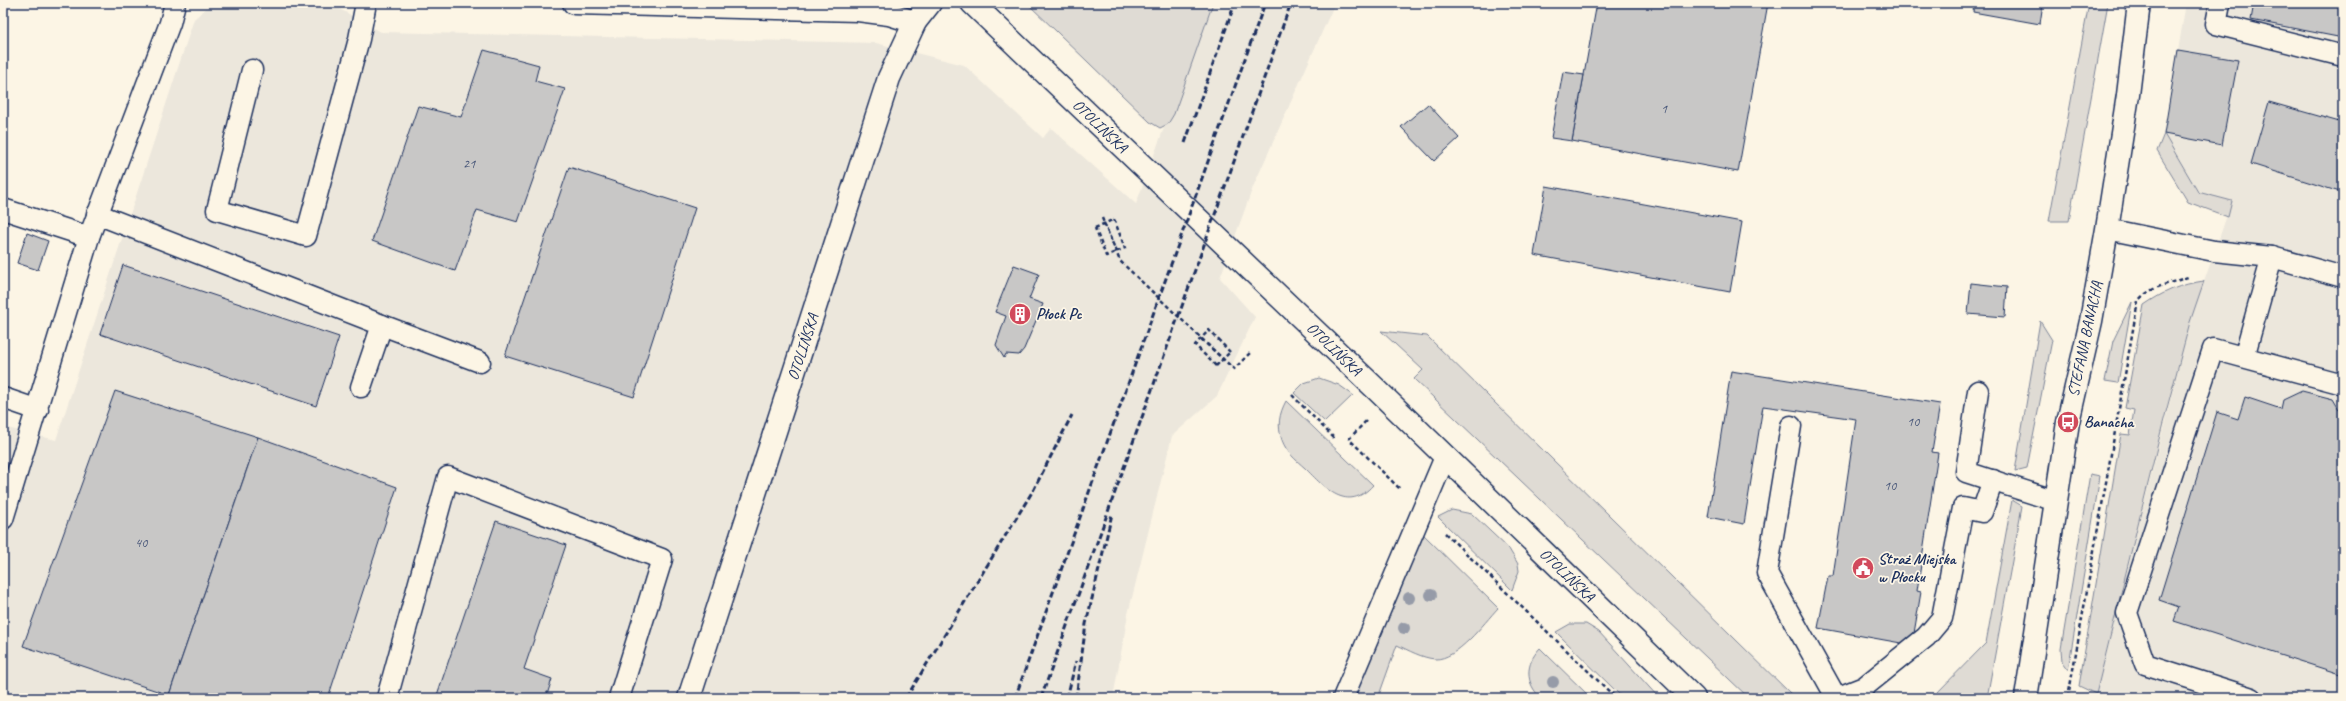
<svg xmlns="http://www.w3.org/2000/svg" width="2346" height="701" font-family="Caveat,sans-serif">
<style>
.built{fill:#ece7dc}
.green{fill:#dfdbd4;stroke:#7d8599}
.building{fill:#c8c7c6;stroke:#1b2f5e}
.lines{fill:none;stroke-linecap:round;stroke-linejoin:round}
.lane-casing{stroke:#1b2f5e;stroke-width:23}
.street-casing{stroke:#1b2f5e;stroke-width:25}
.secondary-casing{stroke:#1b2f5e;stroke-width:25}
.path{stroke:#1b2f5e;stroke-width:2.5;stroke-dasharray:4 3;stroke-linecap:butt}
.lane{stroke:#fcf5e5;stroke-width:20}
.street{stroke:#fcf5e5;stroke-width:22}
.secondary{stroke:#fcf5e5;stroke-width:22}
.rail{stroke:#1b2f5e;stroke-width:3;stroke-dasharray:6 3;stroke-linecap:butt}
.path-bridge{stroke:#1b2f5e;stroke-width:2.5;stroke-dasharray:4 3;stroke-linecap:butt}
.tree{fill:#969ba8}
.labels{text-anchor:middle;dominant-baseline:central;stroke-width:3.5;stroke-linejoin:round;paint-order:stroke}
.number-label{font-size:14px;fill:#465578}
.street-label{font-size:16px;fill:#1b2f5e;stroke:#fcf5e5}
.poi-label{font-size:16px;font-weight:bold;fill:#1b2f5e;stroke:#fcf5e5;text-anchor:start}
</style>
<rect width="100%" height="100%" fill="#fcf5e5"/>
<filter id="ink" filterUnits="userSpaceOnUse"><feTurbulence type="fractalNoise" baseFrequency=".025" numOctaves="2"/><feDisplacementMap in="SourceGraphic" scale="8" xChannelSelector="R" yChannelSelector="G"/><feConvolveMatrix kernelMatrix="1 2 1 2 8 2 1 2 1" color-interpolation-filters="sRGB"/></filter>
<g filter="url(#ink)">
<g class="built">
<path d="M 212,3 L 329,3 L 381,32 L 876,43 L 964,65 L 1043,138 L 1051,128 L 1136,204 L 1210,3 L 1335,3 L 1253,187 L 1220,278 L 1255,317 L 1217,396 L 1172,436 L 1128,614 L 1113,698 L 3,698 L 3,427 L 56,440 L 194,19 Z"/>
<path d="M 2186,3 L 2343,3 L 2343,698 L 2109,698 L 2096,694 L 2190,322 L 2232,201 L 2198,192 L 2164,134 Z"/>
</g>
<g class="green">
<path d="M 1027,3 L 1213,3 L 1174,114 L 1168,124 L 1160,128 L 1150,122 Z"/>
<path d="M 2089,3 L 2108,3 L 2069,221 L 2049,221 Z"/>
<path d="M 2164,134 L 2198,192 L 2232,201 L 2228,217 L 2188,202 L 2157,151 Z"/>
<path d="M 2204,281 L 2190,322 L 2162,427 L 2096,694 L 2079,686 L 2121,434 L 2130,435 L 2134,410 L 2125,408 L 2144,305 C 2163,292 2180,284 2204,281 Z"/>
<path d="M 2132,302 L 2118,383 L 2105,381 L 2113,341 Z"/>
<path d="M 2040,321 L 2052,340 L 2027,468 L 2015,471 Z"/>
<path d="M 1381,331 L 1427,336 L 1795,698 L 1749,698 L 1414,379 L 1423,370 Z"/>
<path d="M 1319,378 L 1339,385 L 1353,395 L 1325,422 L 1294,393 L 1304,383 Z"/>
<path d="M 1286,401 L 1373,485 C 1347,514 1325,488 1305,468 C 1296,460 1286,452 1282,440 C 1277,426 1279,414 1286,401 Z"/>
<path d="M 2090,474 L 2100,476 L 2068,670 L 2062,662 L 2061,649 Z"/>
<path d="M 2012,500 L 2022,506 L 1987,698 L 1932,698 L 1986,643 Z"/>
<path d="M 1452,510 L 1472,514 L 1509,549 L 1518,564 L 1519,571 L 1512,590 L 1438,517 Z"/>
<path d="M 1421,532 L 1498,608 C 1484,623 1457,660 1435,659 C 1422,658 1408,650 1397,645 L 1378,698 L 1351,698 Z"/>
<path d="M 1570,624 L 1586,624 L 1599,632 L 1659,698 L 1623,698 L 1556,632 Z"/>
<path d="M 1540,648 L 1544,652 L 1591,698 L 1541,698 C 1525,683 1525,664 1540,648 Z"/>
</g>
<g class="building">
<path d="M 1597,3 L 1768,3 L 1738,172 L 1572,141 Z"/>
<path d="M 1974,3 L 2043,3 L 2040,24 L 1973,12 Z"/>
<path d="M 2254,3 L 2343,3 L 2343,38 L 2251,20 Z"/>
<path d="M 484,50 L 539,65 L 535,81 L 565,89 L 518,222 L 477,210 L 455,271 L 372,241 L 418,106 L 461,117 Z"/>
<path d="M 2178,50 L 2238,60 L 2222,145 L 2164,134 Z"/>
<path d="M 1563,72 L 1584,75 L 1572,141 L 1551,138 Z"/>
<path d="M 2269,102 L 2343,123 L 2343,193 L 2251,164 Z"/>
<path d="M 1428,104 L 1459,138 L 1434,161 L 1401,127 Z"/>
<path d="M 569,167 L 695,208 L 634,397 L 505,356 Z"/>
<path d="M 1546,186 L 1742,222 L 1730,292 L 1534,255 Z"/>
<path d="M 27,233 L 48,241 L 38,270 L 17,263 Z"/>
<path d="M 123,265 L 339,337 L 316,406 L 100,334 Z"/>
<path d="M 1014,265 L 1039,274 L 1029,299 L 1043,304 L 1024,349 L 1019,355 L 1006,354 L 1004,358 L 996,345 L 1006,316 L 995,312 Z"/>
<path d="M 1971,283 L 2007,287 L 2005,317 L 1968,314 Z"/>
<path d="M 1731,371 L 1940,404 L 1932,452 L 1938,453 L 1917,591 L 1921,592 L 1912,645 L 1818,628 L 1828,576 L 1833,576 L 1856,419 L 1763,406 L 1744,524 L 1708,517 Z"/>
<path d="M 115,391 L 258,437 L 169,695 L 23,646 Z"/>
<path d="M 2302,391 L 2333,399 L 2343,416 L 2343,675 L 2174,621 L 2179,607 L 2159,600 L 2217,412 L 2238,419 L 2245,397 L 2281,409 L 2283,400 Z"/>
<path d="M 258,437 L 397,487 L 328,698 L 177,698 L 169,695 Z"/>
<path d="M 496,521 L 566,545 L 524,669 L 552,679 L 546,698 L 436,698 Z"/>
</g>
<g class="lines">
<g class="lane-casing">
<g id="lane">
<path d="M 2220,3 L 2216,24 L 2343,56"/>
<path d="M 252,70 L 217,210 L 306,236 L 359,39 L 366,3"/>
<path d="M 3,209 L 89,237"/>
<path d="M 97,214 L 382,325 L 361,387"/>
<path d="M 2107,229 L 2214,251 L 2272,257 L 2343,277"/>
<path d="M 382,325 L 480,362"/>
<path d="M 2244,357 L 2272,257"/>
<path d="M 1978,391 L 1966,472 L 2056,501"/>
<path d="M 3,398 L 38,410"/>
<path d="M 1791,426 L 1767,573 L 1836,697"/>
<path d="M 3,519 L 89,237 L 170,23 L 175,3"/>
<path d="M 387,698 L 448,477 L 662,559 L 619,698"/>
<path d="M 1343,698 L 1445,457"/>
<path d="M 1836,698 L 1864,687 L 1926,637 L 1942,618 L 1963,508 L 1982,512 L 1993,480"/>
<path d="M 2252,698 L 2145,664 L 2127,613 L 2213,349 L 2343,384"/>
</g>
</g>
<g class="street-casing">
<g id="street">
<path d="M 574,3 L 858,10 L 889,14 L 915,22"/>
<path d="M 689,698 L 889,78 L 915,22 L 930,3"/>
<path d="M 2026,698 L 2068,422 L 2091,321 L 2107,229 L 2128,95 L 2139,3"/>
</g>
</g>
<g class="secondary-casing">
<path id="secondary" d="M 972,3 L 1378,391 L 1694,698"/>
</g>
<g class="path">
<path d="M 1102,218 L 1116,252"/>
<path d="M 1095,228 L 1106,256 L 1125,248 L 1114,219"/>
<path d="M 1201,339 L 1234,369 L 1250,353"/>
<path d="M 1216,366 L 1195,345 L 1209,330 L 1230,352"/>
<path d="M 1292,395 L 1334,438"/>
<path d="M 1366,421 L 1349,439 L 1400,489"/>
<path d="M 1445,533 L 1616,698"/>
<path d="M 2068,698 L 2138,301 C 2149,287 2171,283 2188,277"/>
</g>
<use href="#lane" class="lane"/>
<use href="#street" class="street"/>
<use href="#secondary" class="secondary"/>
<g class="rail">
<path d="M 1185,143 L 1235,3"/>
<path d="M 906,698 L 1034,489 L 1072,415"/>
<path d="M 1015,698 L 1265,3"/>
<path d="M 1041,698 L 1291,3"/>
<path d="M 1067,698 L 1076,661"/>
<path d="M 1076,698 L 1086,624 L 1112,514"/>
</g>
<g class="path-bridge">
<path d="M 1104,223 L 1120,261 L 1223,359"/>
<path d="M 1095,228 L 1114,219"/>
<path d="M 1216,366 L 1230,352"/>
</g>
</g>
<g class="tree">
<circle cx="1431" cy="595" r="6"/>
<circle cx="1409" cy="598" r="6"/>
<circle cx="1404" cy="628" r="6"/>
<circle cx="1553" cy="682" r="6"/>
</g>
</g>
<defs>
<g id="building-disc" transform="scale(1.15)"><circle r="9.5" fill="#d1495b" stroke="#fcf5e5"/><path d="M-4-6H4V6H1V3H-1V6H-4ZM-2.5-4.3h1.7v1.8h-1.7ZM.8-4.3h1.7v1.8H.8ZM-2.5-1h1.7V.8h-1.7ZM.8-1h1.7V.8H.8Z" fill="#fff"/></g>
<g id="bus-disc" transform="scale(1.15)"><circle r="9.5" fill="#d1495b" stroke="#fcf5e5"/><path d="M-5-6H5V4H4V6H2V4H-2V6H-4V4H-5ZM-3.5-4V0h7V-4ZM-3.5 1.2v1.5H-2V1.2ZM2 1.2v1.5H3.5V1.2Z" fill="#fff"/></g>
<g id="civic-disc" transform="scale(1.15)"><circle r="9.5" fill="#d1495b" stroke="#fcf5e5"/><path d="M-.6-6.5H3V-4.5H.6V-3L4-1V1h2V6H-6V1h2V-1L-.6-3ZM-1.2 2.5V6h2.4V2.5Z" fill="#fff"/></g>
</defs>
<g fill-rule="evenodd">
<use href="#building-disc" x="1020" y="314"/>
<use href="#bus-disc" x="2068" y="422"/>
<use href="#civic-disc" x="1863" y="568"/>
</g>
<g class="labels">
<g class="number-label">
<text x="1664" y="108">1</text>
<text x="469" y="163">21</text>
<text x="1913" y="421">10</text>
<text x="1890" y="485">10</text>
<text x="141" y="542">40</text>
</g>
<g class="street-label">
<text transform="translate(1100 126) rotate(44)">OTOLIŃSKA</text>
<text transform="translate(2085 339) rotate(-78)">STEFANA BANACHA</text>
<text transform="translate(803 347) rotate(-72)">OTOLIŃSKA</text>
<text transform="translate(1334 349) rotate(44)">OTOLIŃSKA</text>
<text transform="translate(1567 575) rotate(44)">OTOLIŃSKA</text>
</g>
<g class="poi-label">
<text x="1036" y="314">Płock Pc</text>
<text x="2084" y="422">Banacha</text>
<text x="1878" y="559">Straż Miejska<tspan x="1878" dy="18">w Płocku</tspan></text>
</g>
</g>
<rect width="2346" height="701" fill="none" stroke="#fcf5e5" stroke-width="16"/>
<rect x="8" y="8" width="2330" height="685" fill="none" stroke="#1b2f5e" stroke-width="1.5" filter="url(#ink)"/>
</svg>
